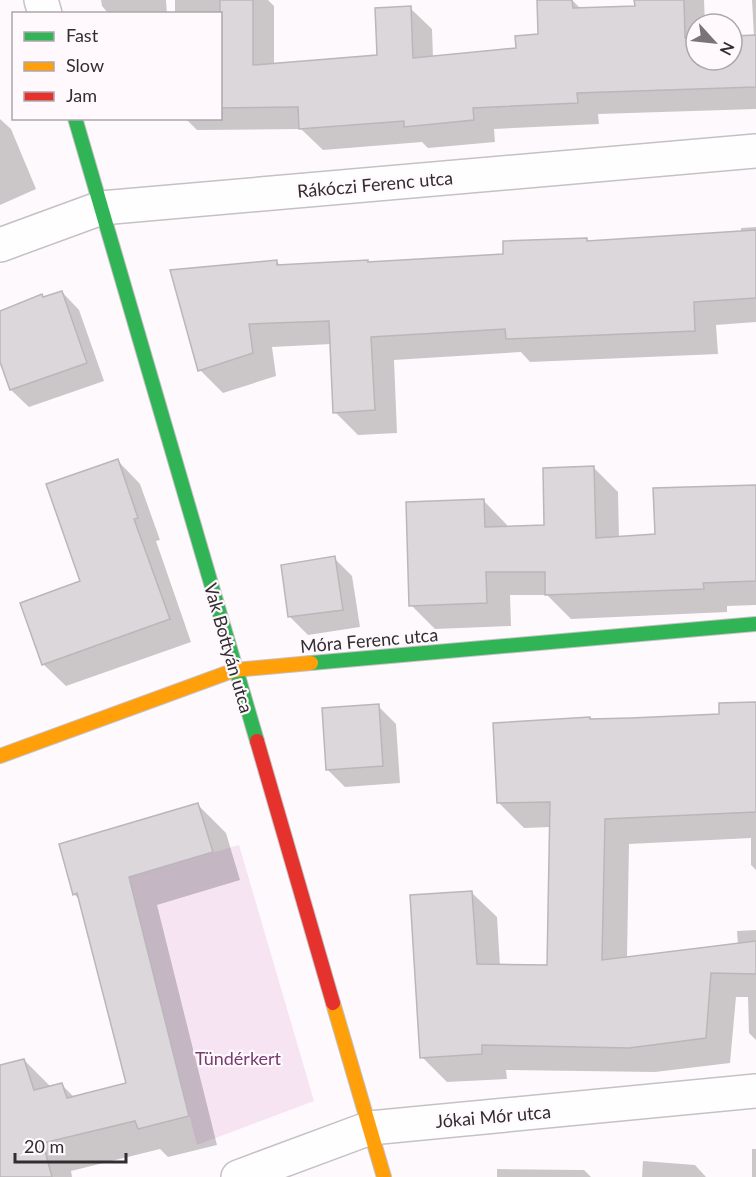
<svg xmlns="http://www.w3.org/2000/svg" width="756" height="1177" font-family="Lato,sans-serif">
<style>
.park{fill:#f6e4f3}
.shadow{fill:#0003}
.building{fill:#dcd7da;stroke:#bbb6b9;stroke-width:1.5}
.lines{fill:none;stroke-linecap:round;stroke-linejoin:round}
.street-casing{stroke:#c5c1c4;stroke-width:36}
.fast-casing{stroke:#c5c1c4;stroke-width:16}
.slow-casing{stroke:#c5c1c4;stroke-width:16}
.jam-casing{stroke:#c5c1c4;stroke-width:16}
.street{stroke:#fffeff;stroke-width:33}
.fast{stroke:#30b455;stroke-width:14}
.slow{stroke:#ff9f0a;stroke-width:14}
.jam{stroke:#e5322d;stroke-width:14}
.labels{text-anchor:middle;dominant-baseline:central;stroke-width:4.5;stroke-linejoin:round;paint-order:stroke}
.street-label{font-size:18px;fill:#312d30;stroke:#fff8fd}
.park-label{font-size:18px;fill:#763d6e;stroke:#fff8fd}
</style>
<rect width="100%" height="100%" fill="#fef9fc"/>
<path class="park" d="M 239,845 L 314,1101 L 197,1145 L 129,877 Z"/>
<g class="shadow">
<path d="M 101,0 L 166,0 L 167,14 L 109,14 L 102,6 Z"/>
<path d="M 175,0 L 268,0 L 274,6 L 274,64 L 379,56 L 410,8 L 432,29 L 433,58 L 517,50 L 540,36 L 560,0 L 572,0 L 581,9 L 636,7 L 636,0 L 704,0 L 705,24 L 696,24 L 696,60 L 732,60 L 732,38 L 754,37 L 752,0 L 756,0 L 756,109 L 598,114 L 599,124 L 494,129 L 495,142 L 428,148 L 422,142 L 323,150 L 301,129 L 197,130 L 185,118 L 220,118 L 220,14 L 175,14 Z"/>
<path d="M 0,119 L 11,129 L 36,189 L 0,205 Z"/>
<path d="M 756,227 L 756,322 L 716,325 L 718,354 L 530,362 L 521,352 L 394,360 L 397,433 L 358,435 L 335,412 L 331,344 L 272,347 L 276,376 L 223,393 L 200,370 L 276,261 L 281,266 L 369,264 L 505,255 L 586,240 L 589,242 L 741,232 L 741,228 Z"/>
<path d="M 62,292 L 79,310 L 104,381 L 29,407 L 11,390 L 0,358 L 0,313 Z"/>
<path d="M 118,461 L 140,484 L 160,540 L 156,541 L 191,642 L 66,686 L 43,664 L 82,582 Z"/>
<path d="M 594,468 L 618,492 L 619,538 L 657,536 L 756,486 L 756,605 L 727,606 L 727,612 L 571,619 L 547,595 L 510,595 L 511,626 L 435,629 L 411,605 L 483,500 L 507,525 L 508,527 L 546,526 Z"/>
<path d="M 334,558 L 352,576 L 360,627 L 308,635 L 290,617 Z"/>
<path d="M 756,704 L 756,870 L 751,865 L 751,838 L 629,844 L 627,958 L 738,945 L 737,931 L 756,930 L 756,1040 L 749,1033 L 748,997 L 736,997 L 730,1063 L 655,1072 L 506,1070 L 507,1079 L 447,1082 L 422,1057 L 471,892 L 497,917 L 500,966 L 548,967 L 551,827 L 524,828 L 499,803 L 591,720 L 721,715 Z"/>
<path d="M 378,706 L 396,724 L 400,783 L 345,787 L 327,769 Z"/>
<path d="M 198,805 L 226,833 L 240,880 L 157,905 L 217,1145 L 168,1157 L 160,1149 L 71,1171 L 72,1177 L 0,1177 L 0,1066 L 24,1060 L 51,1087 L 62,1085 L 75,1098 L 127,1084 L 81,901 L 74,894 Z"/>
<rect x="752" y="1149" width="4" height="28"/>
<path d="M 643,1161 L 695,1165 L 706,1177 L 642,1177 Z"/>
<path d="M 497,1169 L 584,1170 L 591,1177 L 497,1177 Z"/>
</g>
<g class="building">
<path d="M 220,0 L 253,0 L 253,65 L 377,55 L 375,8 L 411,6 L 413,58 L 516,48 L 515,36 L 538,34 L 537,0 L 572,0 L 573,8 L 635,6 L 634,0 L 684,0 L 685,38 L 696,37 L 696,60 L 732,60 L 732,36 L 756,35 L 756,87 L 577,93 L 578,103 L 473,108 L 474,120 L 404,127 L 404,121 L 299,129 L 298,107 L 220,108 Z"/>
<path d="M 756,230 L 756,298 L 694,302 L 695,331 L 506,339 L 505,329 L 371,337 L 375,410 L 333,413 L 329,321 L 249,324 L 253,353 L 198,371 L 170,270 L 277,260 L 277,265 L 368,260 L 368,262 L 503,254 L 503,241 L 587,238 L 587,241 Z"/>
<path d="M 62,291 L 87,363 L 10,390 L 0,362 L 0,311 L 42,294 L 43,297 Z"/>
<path d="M 118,459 L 138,518 L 134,519 L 170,619 L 42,665 L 20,603 L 80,581 L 46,484 Z"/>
<path d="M 594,466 L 596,538 L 655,534 L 653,488 L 756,485 L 756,581 L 703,583 L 704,589 L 545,595 L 545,572 L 486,572 L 487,603 L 409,606 L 406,502 L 484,499 L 485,527 L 544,525 L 543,468 Z"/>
<path d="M 335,556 L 343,610 L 288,617 L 281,565 Z"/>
<path d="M 756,702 L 756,812 L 605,819 L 602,960 L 756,941 L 756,974 L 711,973 L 706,1038 L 629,1048 L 482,1045 L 482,1054 L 420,1058 L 410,895 L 472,891 L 477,964 L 547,965 L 550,802 L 497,803 L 493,723 L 590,717 L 590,719 L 631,718 L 719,714 L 719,703 Z"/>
<path d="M 379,704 L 383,766 L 326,770 L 322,708 Z"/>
<path d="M 198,803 L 213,852 L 129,877 L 189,1116 L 138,1129 L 135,1121 L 43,1143 L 52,1177 L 0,1177 L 0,1065 L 24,1059 L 34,1090 L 62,1083 L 67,1098 L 126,1083 L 77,893 L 73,895 L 59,844 Z"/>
</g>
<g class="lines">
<g class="street-casing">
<g id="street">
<path d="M 41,0 L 45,14"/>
<path d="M 0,245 L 101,208 L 756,151"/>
<path d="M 238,1177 L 370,1128 L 756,1091"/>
</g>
</g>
<g class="fast-casing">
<g id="fast">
<path d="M 75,118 L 257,741"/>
<path d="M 311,663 L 756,624"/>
</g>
</g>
<g class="slow-casing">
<g id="slow">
<path d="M 0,756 L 235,670 L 311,663"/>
<path d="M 333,1003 L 384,1177"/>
</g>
</g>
<g class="jam-casing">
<path id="jam" d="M 257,741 L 333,1003"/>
</g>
<use href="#street" class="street"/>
<use href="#fast" class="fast"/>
<use href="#slow" class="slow"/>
<use href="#jam" class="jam"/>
</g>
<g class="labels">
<g class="street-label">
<text transform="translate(375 184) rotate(-5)">Rákóczi Ferenc utca</text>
<text transform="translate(369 640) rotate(-5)">Móra Ferenc utca</text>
<text transform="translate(229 648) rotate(74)">Vak Bottyán utca</text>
<text transform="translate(493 1116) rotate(-5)">Jókai Mór utca</text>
</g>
<g class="park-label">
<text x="238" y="1058">Tündérkert</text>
</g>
</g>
<rect x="12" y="12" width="210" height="108" fill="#fff8fd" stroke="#ada7ab" stroke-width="1.5"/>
<rect x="24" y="32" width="30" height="9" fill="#30b455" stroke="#ada7ab" stroke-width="1.5"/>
<text x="66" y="42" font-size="18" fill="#312d30">Fast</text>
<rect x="24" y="62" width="30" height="9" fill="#ff9f0a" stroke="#ada7ab" stroke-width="1.5"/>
<text x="66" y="72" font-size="18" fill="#312d30">Slow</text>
<rect x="24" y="92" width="30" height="9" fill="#e5322d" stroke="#ada7ab" stroke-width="1.5"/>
<text x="66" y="102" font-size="18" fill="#312d30">Jam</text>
<g transform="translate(714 42) rotate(117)"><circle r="28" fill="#fff8fd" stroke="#ada7ab" stroke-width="1.5"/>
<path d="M0-4.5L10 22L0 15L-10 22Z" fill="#797477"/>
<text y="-9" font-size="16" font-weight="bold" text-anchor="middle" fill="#312d30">N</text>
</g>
<path d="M15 1153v9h111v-9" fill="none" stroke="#312d30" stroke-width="3"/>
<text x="24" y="1153" font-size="18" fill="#312d30" stroke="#fff8fd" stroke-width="4.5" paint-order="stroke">20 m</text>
</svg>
